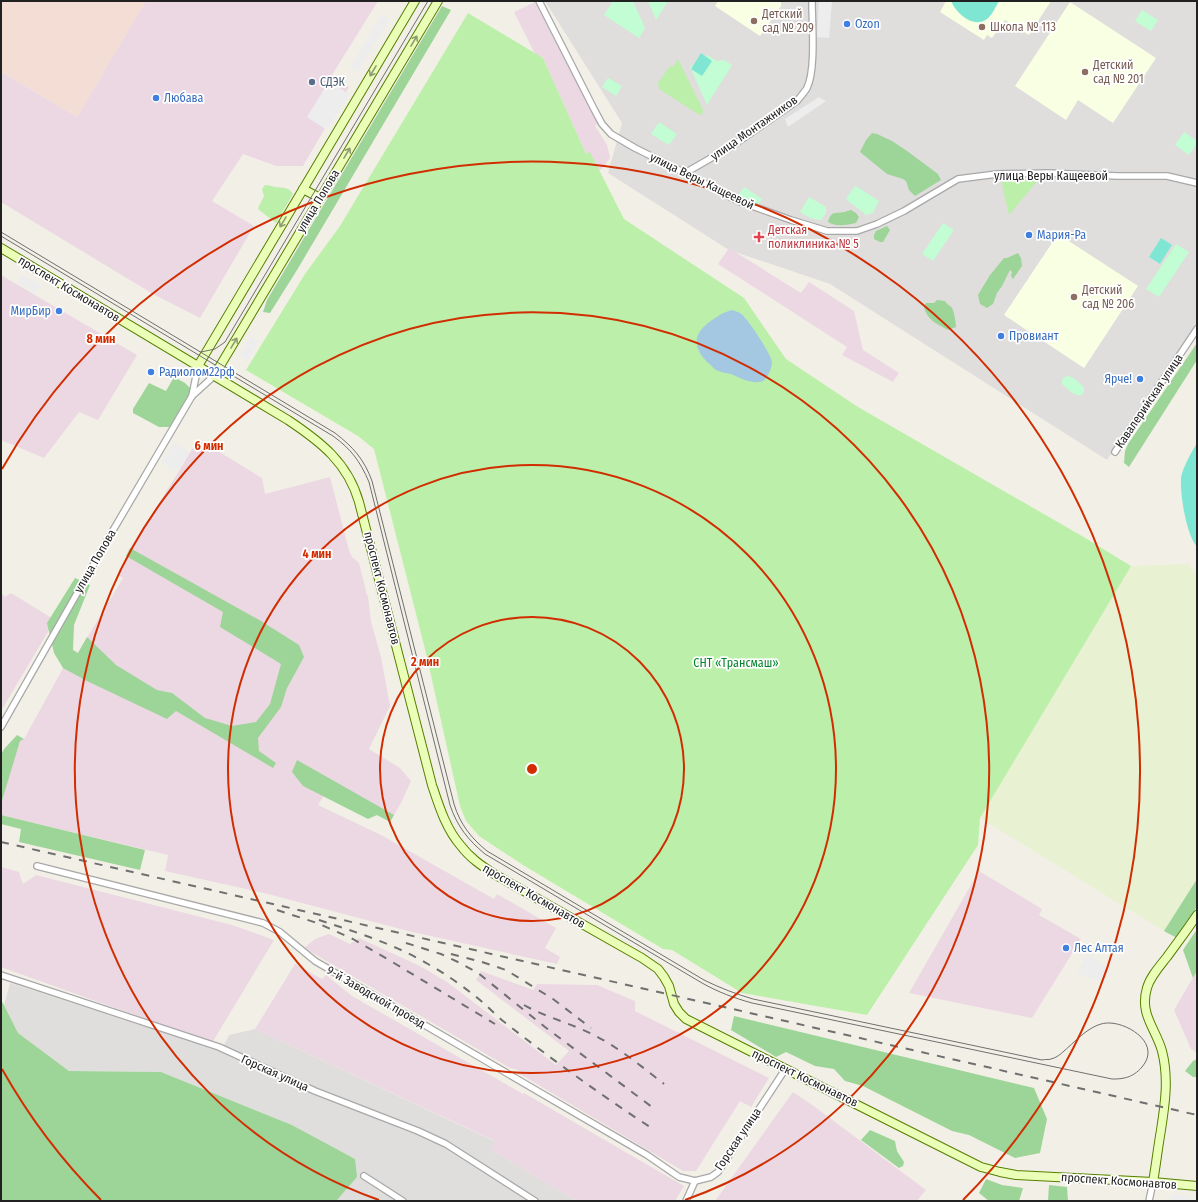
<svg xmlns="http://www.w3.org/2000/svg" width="1198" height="1202" font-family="'Fira Sans Condensed',sans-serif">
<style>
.residential{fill:#dfdedd}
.commercial{fill:#f3ddd5}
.industrial{fill:#ebd8e3}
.education{fill:#f9ffe2}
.farmland{fill:#e8f1d1}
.grass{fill:#bcefa9}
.forest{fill:#9dd498}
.park{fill:#c2fdd3}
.pitch{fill:#7fe6d4}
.parking{fill:#ededed}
.water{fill:#a4c7e2}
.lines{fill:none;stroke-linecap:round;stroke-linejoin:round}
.street-casing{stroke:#a8a8a8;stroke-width:8}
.secondary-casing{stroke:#567f00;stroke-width:10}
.street{stroke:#fff;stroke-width:5.5}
.secondary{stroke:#ebfeb8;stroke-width:8}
.tram{stroke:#6f6f6f;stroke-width:1}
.rail{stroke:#6f6f6f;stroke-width:2;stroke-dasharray:8 8;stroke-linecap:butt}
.oneway{stroke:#909b74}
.ring{fill:none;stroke:#d12d00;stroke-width:2}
.education-dot{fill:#8d6e63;stroke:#fff;stroke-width:1.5}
.shop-dot{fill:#3f7fe0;stroke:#fff;stroke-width:1.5}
.service-dot{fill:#5c6f8a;stroke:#fff;stroke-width:1.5}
.health-dot{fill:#e0444e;stroke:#fff;stroke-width:1.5}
.labels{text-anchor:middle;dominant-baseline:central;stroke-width:3.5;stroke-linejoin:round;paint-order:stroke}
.education-label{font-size:12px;fill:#785e54;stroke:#fff;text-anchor:start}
.shop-label{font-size:12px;fill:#366cbe;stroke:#fff;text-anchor:start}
.service-label{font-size:12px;fill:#4e5e75;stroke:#fff;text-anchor:start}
.street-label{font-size:12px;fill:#212121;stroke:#fff}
.health-label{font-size:12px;fill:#be3a42;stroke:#fff;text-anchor:start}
.park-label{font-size:12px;fill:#05842b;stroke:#fff}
.centre{fill:#d12d00;stroke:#fff;stroke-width:2}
.ring-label{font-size:12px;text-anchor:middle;font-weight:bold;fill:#d12d00;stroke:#fff;stroke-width:3.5;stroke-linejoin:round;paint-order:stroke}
</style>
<rect width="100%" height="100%" fill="#f2f0e6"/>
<g class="residential">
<path d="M 545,1 L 1197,1 L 1197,324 L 1107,460 L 830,284 L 729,250 L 608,173 L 622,123 Z"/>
<path d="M 10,983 L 221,1051 L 229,1035 L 255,1029 L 496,1142 L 491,1150 L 577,1201 L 337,1201 L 337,1200 L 355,1159 L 292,1125 L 161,1072 L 69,1071 L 18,1033 L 4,1005 Z"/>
</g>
<path class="commercial" d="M 1,1 L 146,1 L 77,117 L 1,72 Z"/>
<g class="industrial">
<path d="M 146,1 L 378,1 L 332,75 L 349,87 L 303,166 L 276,166 L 243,154 L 212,201 L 254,226 L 200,318 L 153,294 L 1,202 L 1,72 L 77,117 Z"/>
<path d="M 535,2 L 598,124 L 595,126 L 607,145 L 610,158 L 602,169 L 599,170 L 590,153 L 586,154 L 543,58 L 535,54 L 514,12 Z"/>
<path d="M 729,248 L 801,293 L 809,282 L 854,311 L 863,350 L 899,373 L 893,382 L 842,355 L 847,347 L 718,264 Z"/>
<path d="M 1,275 L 137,355 L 98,420 L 79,412 L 44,458 L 1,440 Z"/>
<path d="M 198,439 L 262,478 L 265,494 L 330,477 L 349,550 L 352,557 L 359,563 L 367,595 L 368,596 L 371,622 L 381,657 L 390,706 L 369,749 L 400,768 L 411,781 L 402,801 L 390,822 L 328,789 L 318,805 L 381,835 L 494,899 L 497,894 L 556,928 L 545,948 L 560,957 L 557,964 L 408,931 L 268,894 L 165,871 L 168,855 L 1,815 L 1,804 L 3,795 L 20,741 L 24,739 L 73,650 L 78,653 L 123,578 L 118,575 L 128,557 L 126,556 L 179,471 Z"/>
<path d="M 1,593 L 5,597 L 11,593 L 55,620 L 1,711 Z"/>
<path d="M 1,867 L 19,872 L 23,884 L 36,875 L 232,925 L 274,940 L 212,1043 L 1,967 Z"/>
<path d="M 979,871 L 1042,909 L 1039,915 L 1081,939 L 1032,1018 L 909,993 Z"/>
<path d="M 329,934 L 350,944 L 359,938 L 420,966 L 447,982 L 556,1065 L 569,1051 L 476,980 L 481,971 L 533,990 L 537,984 L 597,985 L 635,1001 L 635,1011 L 769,1078 L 751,1107 L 740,1101 L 696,1171 L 683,1171 L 520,1074 L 518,1070 L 510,1068 L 304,948 L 315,939 Z"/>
<path d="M 295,964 L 322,979 L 326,975 L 352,996 L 523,1094 L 524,1093 L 684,1186 L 675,1201 L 577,1201 L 491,1150 L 495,1141 L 255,1029 Z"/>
<path d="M 1197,971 L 1197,1053 L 1191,1049 L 1174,1010 Z"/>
<path d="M 793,1092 L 815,1107 L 926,1190 L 917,1201 L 715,1201 Z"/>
</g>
<g class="education">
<path d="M 718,1 L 781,1 L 781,6 L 760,36 L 715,6 Z"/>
<path d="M 946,1 L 1051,1 L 1029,35 L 1005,20 L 992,38 L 987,35 L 984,40 L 940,12 Z"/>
<path d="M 1070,2 L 1156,58 L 1113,123 L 1078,100 L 1066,120 L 1015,86 Z"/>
<path d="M 1058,234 L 1138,286 L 1084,368 L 1004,315 Z"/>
</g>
<path class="farmland" d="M 1188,564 L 1197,574 L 1197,879 L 1164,931 L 980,818 L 1131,566 Z"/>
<g class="grass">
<path d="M 468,13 L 543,58 L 586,154 L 590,152 L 624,219 L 744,298 L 786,359 L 858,407 L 1082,536 L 1131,566 L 980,818 L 978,845 L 867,1015 L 742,993 L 672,950 L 663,949 L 523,865 L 479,836 L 466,821 L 460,806 L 426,653 L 374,449 L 358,436 L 246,370 L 305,274 L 340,226 Z"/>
<path d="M 678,59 L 703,110 L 702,115 L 698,114 L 659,89 L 658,83 L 670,66 L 673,67 Z"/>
<path d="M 1039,179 L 1009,215 L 1001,180 Z"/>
<path d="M 265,185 C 269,185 271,186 275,187 C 283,188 289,187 293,194 L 276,223 L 259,210 L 258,208 L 264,196 L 262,189 Z"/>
</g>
<g class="forest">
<path d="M 442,6 L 451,10 L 297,270 L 270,313 L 263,312 L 267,300 Z"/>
<path d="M 872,133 L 877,134 L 892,141 L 907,151 L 938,174 L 941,180 L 915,196 L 909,190 L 906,181 L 903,179 L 887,174 L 860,152 L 866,140 Z"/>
<path d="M 851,210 L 856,213 L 859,217 L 856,223 C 847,225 836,227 828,222 C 831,210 836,214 844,212 C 845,212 850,210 851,210 Z"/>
<path d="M 887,226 L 890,230 L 883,242 L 880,242 L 874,239 L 874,235 L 876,231 Z"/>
<path d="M 1018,253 L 1021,258 L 1022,266 L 1013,279 L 1011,276 L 1012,272 L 1010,270 L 1002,286 L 997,293 L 993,304 L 987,308 L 980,304 L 978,295 L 990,275 L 1004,258 L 1007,258 Z"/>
<path d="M 937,300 L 945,301 C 947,305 950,305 952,308 C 954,311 956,323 956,327 L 948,330 C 937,324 927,320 924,307 L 926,303 L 934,303 Z"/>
<path d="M 1197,343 L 1197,360 L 1129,467 L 1124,463 L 1125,451 L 1128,444 Z"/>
<path d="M 174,377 L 185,383 L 192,390 L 170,427 L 159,427 L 133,413 L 133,409 L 149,383 L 166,391 Z"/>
<path d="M 130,548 L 261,621 L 299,645 L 304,657 L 287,688 L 281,707 L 258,738 L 259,751 L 276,763 L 273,768 L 176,711 L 167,719 L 87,681 L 63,668 L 54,653 L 47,623 L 75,578 L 90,585 L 74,625 L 73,650 L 78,653 L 87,637 L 116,665 L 157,690 L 172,693 L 205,718 L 232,726 L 256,722 L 270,704 L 281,664 L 220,627 L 223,612 L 126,556 Z"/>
<path d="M 17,735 L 24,739 L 20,741 L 1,804 L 1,754 L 5,748 Z"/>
<path d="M 297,760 L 394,815 L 390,822 L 377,815 L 368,819 L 303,786 L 292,772 Z"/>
<path d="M 1,815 L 145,850 L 140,870 L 19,842 L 21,829 L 1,824 Z"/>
<path d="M 1197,879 L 1197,907 L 1177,938 L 1164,931 Z"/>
<path d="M 1197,931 L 1197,971 L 1193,978 L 1183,950 L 1195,932 Z"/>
<path d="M 1,1000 L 4,1005 L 18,1033 L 69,1071 L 161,1072 L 292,1125 L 355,1159 L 357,1177 L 337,1200 L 337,1201 L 1,1201 Z"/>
<path d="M 734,1016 L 1034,1088 L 1047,1119 L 1040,1153 L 1015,1158 L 969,1135 L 952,1131 L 863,1086 L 845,1081 L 834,1069 L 815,1066 L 786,1052 L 776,1057 L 731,1030 Z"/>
<path d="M 1197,1059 L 1197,1077 L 1193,1077 L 1185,1071 L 1193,1061 Z"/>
<path d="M 870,1130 L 895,1141 L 897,1151 L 904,1162 L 903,1166 L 899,1168 L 861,1140 Z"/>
<path d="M 986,1179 L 1002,1185 L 1023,1188 L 1019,1201 L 989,1201 L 979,1193 Z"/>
<path d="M 1049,1185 L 1067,1187 L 1068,1201 L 1048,1201 Z"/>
</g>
<g class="park">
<path d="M 613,1 L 633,1 L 645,28 L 639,38 L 604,15 Z"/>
<path d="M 648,1 L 668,1 L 656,20 Z"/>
<path d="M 1142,10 L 1158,20 L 1151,31 L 1135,21 Z"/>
<path d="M 707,55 L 717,61 L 724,60 L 732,65 L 707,105 L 690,67 Z"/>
<path d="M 608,78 L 622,86 L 616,96 L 602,87 Z"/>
<path d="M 659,122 L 677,134 L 669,145 L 651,134 Z"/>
<path d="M 1184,132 L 1197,141 L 1197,143 L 1189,155 L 1175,145 Z"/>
<path d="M 856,186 L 859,188 L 879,201 L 873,213 L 866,215 L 846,199 L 851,191 Z"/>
<path d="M 744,187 L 762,199 L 758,205 L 737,197 Z"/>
<path d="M 809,197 L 826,207 L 826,213 L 821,220 C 812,220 807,216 800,212 Z"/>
<path d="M 943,223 L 954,230 L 933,261 L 922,254 Z"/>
<path d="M 1176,244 L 1189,252 L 1159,297 L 1146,289 Z"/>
<path d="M 1066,376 L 1072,377 L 1084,387 L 1084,392 L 1081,396 L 1072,393 L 1062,384 L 1062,380 Z"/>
</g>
<g class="pitch">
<path d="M 951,1 L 999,1 C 996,6 991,17 987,19 C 973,29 956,13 951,1 Z"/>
<path d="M 701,53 L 712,61 L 702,76 L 691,69 Z"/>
<path d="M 1161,238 L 1172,245 L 1160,264 L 1149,257 Z"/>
<path d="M 1197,443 L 1197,547 C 1186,534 1180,495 1181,478 C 1182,469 1192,451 1197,443 Z"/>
</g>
<g class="parking">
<path d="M 819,1 L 832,1 L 829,38 L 817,37 Z"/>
<path d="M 382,14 L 390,19 L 358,72 L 350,67 Z"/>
<path d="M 329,81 L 349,94 L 327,130 L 307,117 Z"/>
<path d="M 819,97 L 826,101 L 788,127 L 785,119 Z"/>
<path d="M 22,274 L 41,285 L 36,294 L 17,283 Z"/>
<path d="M 251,337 L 259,341 L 248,361 L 240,356 Z"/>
<path d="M 174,442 L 190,452 L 179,469 L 176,468 L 175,471 L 161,463 Z"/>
<path d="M 1087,954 L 1111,969 L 1103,982 L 1077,973 Z"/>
<path d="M 1173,1193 L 1191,1197 L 1191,1201 L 1171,1201 Z"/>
</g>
<path class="water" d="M 732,310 C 735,311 738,312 740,313 C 747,317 771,354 772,362 C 772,367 768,378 763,381 C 753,385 740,378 731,374 C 726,373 720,372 716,370 C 713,368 710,364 707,362 C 694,348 692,336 708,323 C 717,317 721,313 732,310 Z"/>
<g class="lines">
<g class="street-casing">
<g id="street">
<path d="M 539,1 L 594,109 L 602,124 L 611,134 L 635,148 L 685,173 L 738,201 L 791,220 L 827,231 L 857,231 L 877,224 L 904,211 L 958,179 L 997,174 L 1048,173 L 1118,176 L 1167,176 L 1197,183"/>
<path d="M 685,173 L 732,146 L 797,101 C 800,97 804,93 807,88 C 816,70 812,23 812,1"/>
<path d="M 192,396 L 198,366"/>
<path d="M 1115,452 L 1197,329"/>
<path d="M 1,727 L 112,532 L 192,396 L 214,376"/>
<path d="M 37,866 L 263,923 L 280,932 L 315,961 L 647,1155 L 679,1177 L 695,1181"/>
<path d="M 1,975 L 219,1047 L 315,1091 L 418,1131 L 446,1144 L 535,1201"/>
<path d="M 364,1176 L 403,1201"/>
<path d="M 695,1181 L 711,1177 L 718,1172 L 786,1068"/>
<path d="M 686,1201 L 695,1181"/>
<path d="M 1149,1201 L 1153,1182"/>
</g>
</g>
<g class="secondary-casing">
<g id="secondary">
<path d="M 303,189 L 320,198"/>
<path d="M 1,248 L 288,420 C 321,442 348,463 359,502 L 432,785 C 439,806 446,829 461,846 C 470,858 482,866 494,874 L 642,958 L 658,969 L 664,977 L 669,986 L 674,1004 L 679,1012 L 686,1019 L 981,1167 L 1000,1172 L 1016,1175 L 1153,1182 L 1197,1186"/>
<path d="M 198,366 L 415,1"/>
<path d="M 214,376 L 438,1"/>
<path d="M 1153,1182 C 1156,1165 1158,1147 1161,1130 C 1165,1104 1169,1078 1162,1051 C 1156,1029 1139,1014 1147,988 C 1150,977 1159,967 1167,957 C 1177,943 1187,930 1197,915"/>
</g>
</g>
<use href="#street" class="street"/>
<use href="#secondary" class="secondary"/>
<g class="tram">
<path d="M 1,232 L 335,433 C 353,447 364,459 372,481 L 454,804 C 460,824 471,838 487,851 L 704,980 C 720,988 736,994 753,999 L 1042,1060 C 1045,1059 1049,1060 1051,1059 C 1056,1058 1061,1054 1064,1051 C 1077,1040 1092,1022 1110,1023 C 1131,1024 1161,1045 1142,1067 C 1138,1072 1131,1077 1124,1078 C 1120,1079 1116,1079 1112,1079 L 752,1003 C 734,998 718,992 702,983 L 485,854 C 468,840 457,826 450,805 L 369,482 C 360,461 351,449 333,436 L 1,236"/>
<path d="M 201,352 L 215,349 L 225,342 L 428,1"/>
</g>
<g class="rail">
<path d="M 1,842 L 1197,1115"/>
<path d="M 277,910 L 317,923 L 353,939 L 394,963 L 495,1024"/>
<path d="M 319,920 C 356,932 394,944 428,964 C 446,974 464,987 480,1000 C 488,1007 495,1014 503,1021 C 551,1059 601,1095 653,1129"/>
<path d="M 406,943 L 441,954 L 460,963 L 478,973 L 545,1027 L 656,1110"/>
<path d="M 451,954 L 482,962 L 506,970 L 553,999 L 591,1028"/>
<path d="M 524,1005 C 545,1017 570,1023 592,1034 C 618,1047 641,1066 664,1084"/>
</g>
</g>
<defs><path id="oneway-shaft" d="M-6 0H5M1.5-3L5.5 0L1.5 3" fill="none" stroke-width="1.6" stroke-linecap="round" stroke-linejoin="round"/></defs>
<g class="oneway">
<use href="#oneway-shaft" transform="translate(414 41) rotate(-59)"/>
<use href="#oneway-shaft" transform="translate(373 71) rotate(121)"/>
<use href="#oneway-shaft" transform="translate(347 153) rotate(-59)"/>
<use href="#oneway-shaft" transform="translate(283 222) rotate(121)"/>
<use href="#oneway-shaft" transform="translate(234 343) rotate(-59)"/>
</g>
<g class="ring">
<circle cx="532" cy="769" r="152"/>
<circle cx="532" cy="769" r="304"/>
<path d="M379 1200A457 457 0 1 1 685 1200"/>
<path d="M101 1200A609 609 0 0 1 2 1069M2 469A609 609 0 1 1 963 1200"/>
</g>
<g class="education-dot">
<circle cx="754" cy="21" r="4"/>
<circle cx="982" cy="27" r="4"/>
<circle cx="1085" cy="72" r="4"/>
<circle cx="1074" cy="297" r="4"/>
</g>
<g class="shop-dot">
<circle cx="847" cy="24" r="4"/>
<circle cx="156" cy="98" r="4"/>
<circle cx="1029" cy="235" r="4"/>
<circle cx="59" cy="311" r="4"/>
<circle cx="1001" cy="336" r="4"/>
<circle cx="151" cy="372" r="4"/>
<circle cx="1140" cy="379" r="4"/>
<circle cx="1066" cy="948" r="4"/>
</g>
<circle class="service-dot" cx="312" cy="82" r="4"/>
<path class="health-dot" d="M757 231h4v4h4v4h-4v4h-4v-4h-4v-4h4z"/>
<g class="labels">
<g class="education-label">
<text x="762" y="14">Детский<tspan x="762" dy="14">сад № 209</tspan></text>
<text x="990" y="27">Школа № 113</text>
<text x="1093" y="65">Детский<tspan x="1093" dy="14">сад № 201</tspan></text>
<text x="1082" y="290">Детский<tspan x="1082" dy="14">сад № 206</tspan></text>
</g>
<g class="shop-label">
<text x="855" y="24">Ozon</text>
<text x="164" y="98">Любава</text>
<text x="1037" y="235">Мария-Ра</text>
<text x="51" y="311" text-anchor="end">МирБир</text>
<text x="1009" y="336">Провиант</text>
<text x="159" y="372">Радиолом22рф</text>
<text x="1132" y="379" text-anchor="end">Ярче!</text>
<text x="1074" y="948">Лес Алтая</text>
</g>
<g class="service-label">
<text x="320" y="82">СДЭК</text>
</g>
<g class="street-label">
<text transform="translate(754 128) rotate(-35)">улица Монтажников</text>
<text x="1051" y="176">улица Веры Кащеевой</text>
<text transform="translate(702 181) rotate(26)">улица Веры Кащеевой</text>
<text transform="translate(318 201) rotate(-59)">улица Попова</text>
<text transform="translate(69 289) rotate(31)">проспект Космонавтов</text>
<text transform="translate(1149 401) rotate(-56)">Кавалерийская улица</text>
<text transform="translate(95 561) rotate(-60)">улица Попова</text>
<text transform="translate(382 588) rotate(76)">проспект Космонавтов</text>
<text transform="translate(534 896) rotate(30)">проспект Космонавтов</text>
<text transform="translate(376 997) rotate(30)">9-й Заводской проезд</text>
<text transform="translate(275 1073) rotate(24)">Горская улица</text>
<text transform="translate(805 1078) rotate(26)">проспект Космонавтов</text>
<text transform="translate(738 1139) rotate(-56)">Горская улица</text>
<text transform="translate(1119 1181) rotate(4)">проспект Космонавтов</text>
</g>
<g class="health-label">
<text x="768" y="230">Детская<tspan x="768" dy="14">поликлиника № 5</tspan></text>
</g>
<g class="park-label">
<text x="736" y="663">СНТ «Трансмаш»</text>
</g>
</g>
<circle cx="532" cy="769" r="6" class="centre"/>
<g class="ring-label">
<text x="101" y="343">8 мин</text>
<text x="209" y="450">6 мин</text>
<text x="317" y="558">4 мин</text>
<text x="425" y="666">2 мин</text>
</g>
<rect width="1198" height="1202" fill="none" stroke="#212121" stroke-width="4"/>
</svg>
